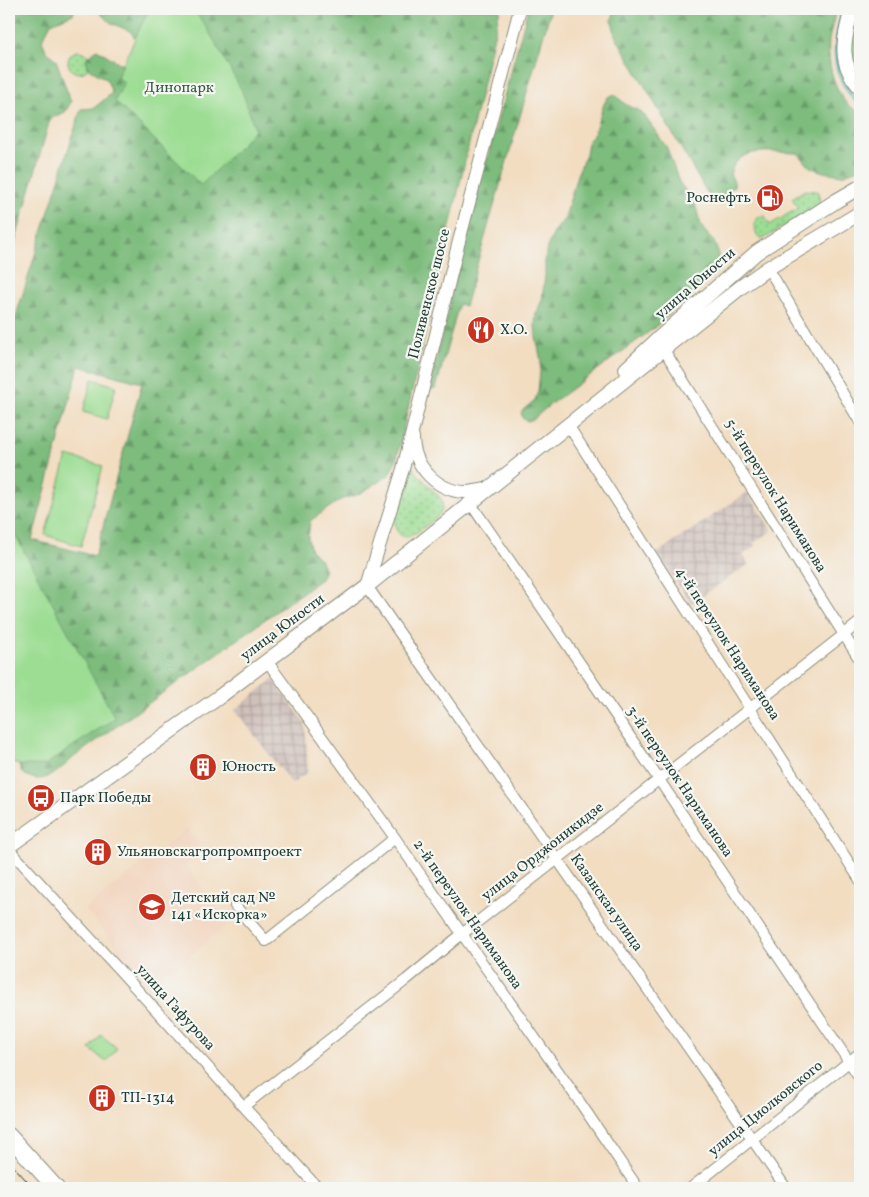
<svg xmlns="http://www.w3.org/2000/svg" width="869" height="1197" font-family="Vollkorn,serif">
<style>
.built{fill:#f2d4be}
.industrial{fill:url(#industrial-grid)}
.grass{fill:url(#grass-dots);stroke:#5e8d64}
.forest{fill:url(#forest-firs);stroke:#4e7c58;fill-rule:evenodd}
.park{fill:#9cdd93;stroke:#5e8d64}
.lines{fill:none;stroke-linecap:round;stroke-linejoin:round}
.stream{stroke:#3dacb9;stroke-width:3}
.minor-casing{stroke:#888d7a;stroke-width:12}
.tertiary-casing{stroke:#888d7a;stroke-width:14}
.secondary-casing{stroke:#888d7a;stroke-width:16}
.primary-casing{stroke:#888d7a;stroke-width:18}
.minor{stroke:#fff;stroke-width:10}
.tertiary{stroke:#fff;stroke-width:12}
.secondary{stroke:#fff;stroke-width:14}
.primary{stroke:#fff;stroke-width:16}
.tram{stroke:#1f3d34;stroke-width:1}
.labels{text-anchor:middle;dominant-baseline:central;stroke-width:4.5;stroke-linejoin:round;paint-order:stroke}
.park-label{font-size:15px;fill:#385d47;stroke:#f6f6f2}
.poi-label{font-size:15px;fill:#1f3d34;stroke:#f6f6f2;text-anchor:start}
.street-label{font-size:15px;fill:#1f3d34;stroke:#f6f6f2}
</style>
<defs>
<pattern id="industrial-grid" width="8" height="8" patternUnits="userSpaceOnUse" patternTransform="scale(1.25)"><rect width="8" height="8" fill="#cfc0ba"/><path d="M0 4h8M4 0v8" fill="none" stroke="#a79d98"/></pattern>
<pattern id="grass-dots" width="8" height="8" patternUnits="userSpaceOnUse" patternTransform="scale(1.25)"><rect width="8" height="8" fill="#9cdd93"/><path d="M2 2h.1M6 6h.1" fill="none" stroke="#7fb479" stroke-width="1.8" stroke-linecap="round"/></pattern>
<pattern id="forest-firs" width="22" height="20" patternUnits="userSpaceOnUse" patternTransform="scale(1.25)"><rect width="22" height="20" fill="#7dbc7d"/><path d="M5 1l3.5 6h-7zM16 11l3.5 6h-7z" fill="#669a67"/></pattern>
</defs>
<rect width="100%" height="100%" fill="#f6f6f2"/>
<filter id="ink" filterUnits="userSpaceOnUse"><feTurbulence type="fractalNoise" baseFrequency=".02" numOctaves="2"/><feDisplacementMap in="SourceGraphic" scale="10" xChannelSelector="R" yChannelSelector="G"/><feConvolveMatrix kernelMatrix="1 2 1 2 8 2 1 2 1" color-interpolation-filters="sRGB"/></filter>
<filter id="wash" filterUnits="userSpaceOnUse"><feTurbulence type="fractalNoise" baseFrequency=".0096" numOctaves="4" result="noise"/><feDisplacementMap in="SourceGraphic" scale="20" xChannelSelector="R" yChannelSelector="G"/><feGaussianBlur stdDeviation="1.12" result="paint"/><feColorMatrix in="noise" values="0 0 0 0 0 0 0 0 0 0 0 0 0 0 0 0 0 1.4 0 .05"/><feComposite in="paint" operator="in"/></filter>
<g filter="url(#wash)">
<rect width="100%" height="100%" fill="#f2ddc1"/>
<path class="built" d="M 187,828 L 199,844 L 196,857 L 186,866 L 229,923 L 151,988 L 85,909 Z"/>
<g class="industrial">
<path d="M 748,492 L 772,531 L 753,543 L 755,546 L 743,555 L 749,564 L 691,604 L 657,553 Z"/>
<path d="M 273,679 L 305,723 L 308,772 L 292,784 L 235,710 Z"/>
</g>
<g class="grass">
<path d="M 844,9 L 848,9 L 842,34 L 858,93 L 860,95 L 860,104 C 855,98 849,93 845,86 C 831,62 838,33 844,9 Z"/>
<path d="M 859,9 L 860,9 L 860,77 C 846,52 852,35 859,9 Z"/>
<circle cx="79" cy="62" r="11"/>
<path d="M 805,190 L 815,191 L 818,192 L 820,203 L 819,204 L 765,238 C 764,238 762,239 761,238 C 755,237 753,224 756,220 C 758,217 761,216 764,215 L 770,225 L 798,208 L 792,198 Z"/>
<path d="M 409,463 L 417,473 L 442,500 C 442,504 443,508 441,512 C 438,518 414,536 407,537 C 400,537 395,530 395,524 C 394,506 404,481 409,463 Z"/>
</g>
<g class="forest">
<path d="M 9,9 L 75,9 L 73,14 L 51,23 L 42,40 L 46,51 L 56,60 L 71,102 L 65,112 L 50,119 L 9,264 Z"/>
<path d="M 98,9 L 500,9 L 396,461 L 388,476 L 359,494 L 340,500 L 310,521 L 308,539 L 311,550 L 320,559 L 325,570 L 321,579 L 74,757 C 63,767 48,783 32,778 C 29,777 25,775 22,773 L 19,766 L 9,656 L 9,338 L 81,109 L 94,108 L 112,93 L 107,80 L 88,68 L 86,59 L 97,49 L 119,63 L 131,63 L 138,42 L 130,31 L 111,23 L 101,14 ZM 79,366 L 142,383 L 95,556 L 32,540 Z"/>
<path d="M 528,9 L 551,9 L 465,306 L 459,304 L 436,388 L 435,389 L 431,390 L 429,389 L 468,229 Z"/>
<path d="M 615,9 L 836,9 C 834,19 831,29 829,40 C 827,61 833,87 847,104 C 850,107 856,110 860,113 L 860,168 L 842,175 L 823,172 L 810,167 L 798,153 C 774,153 738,144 730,174 L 734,182 L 734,186 L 726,193 L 724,201 L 717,201 L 709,196 L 615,35 L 612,20 Z"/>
<path d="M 612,95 L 615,95 L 625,104 L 632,108 L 639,110 L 644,115 L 667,148 L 679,182 L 695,203 L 699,219 L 703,229 L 714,242 L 718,252 L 718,266 L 713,275 L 653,329 L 552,403 L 532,420 L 528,421 L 523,419 L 521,412 L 523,410 L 535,400 L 538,391 L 541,361 L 536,337 L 535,325 L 536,314 L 542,300 L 545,276 L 545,261 L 547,247 L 555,231 L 565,218 L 577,175 L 586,154 L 588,142 L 594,133 L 604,104 L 608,97 Z"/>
</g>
<g class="park">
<path d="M 149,9 L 193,9 L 207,28 L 242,91 L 255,129 L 243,143 L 201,185 L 115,101 L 124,83 L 117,77 Z"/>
<path d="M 92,379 L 116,386 L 107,419 L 83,412 Z"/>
<path d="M 67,456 L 103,466 L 81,546 L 45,535 Z"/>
<path d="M 9,524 L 115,718 L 45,765 L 20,765 L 9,762 Z"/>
<path d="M 101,1035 L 117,1048 L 106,1062 L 90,1049 Z"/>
</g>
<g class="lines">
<path class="stream" d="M 843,9 C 832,50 829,73 860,106"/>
</g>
</g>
<g filter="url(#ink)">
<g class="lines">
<g class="minor-casing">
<g id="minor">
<path d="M 768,268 L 860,422"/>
<path d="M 664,350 L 860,660"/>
<path d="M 568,425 L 860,880"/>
<path d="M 471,504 L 614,713 L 860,1078"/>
<path d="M 367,586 L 786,1188"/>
<path d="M 267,661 L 395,838 L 581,1104 L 638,1188"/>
<path d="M 9,849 L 318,1188"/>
<path d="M 235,906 L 266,941 L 395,838"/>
<path d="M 244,1106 L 406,980 L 462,934 L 860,622"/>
<path d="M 691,1188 L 860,1053"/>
</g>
</g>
<g class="tertiary-casing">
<g id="tertiary">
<path d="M 413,437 C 413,466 437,491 465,492 C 473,492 481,490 489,488"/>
<path d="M 367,586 L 403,469 L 458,245 L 520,9"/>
</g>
</g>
<g class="secondary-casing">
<g id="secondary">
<path d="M 852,9 C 844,39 837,62 860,87"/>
<path d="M 626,369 L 658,339 L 757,252 L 836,201 L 860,187"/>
<path d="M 9,846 L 219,697 L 367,586 L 741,287 L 768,268 L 860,213"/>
</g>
</g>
<g class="primary-casing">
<path id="primary" d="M 9,1136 L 56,1188"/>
</g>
<use href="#minor" class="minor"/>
<use href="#tertiary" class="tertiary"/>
<use href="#secondary" class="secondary"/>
<use href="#primary" class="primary"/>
<path class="tram" d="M 9,1161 L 33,1188"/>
</g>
</g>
<defs>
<g id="fuel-disc" transform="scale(1.4375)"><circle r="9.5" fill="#c8321e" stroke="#f6f6f2"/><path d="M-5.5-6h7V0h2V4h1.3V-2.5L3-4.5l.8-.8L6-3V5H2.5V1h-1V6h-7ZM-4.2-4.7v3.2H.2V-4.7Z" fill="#fff"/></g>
<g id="restaurant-disc" transform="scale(1.4375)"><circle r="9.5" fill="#c8321e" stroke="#f6f6f2"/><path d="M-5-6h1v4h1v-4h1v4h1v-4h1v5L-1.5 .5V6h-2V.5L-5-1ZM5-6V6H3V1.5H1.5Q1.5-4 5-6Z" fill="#fff"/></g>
<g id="building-disc" transform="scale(1.4375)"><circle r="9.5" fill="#c8321e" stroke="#f6f6f2"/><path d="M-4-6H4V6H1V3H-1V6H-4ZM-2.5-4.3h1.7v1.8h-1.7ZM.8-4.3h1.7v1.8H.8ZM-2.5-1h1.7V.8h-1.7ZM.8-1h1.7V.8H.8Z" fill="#fff"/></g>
<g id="bus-disc" transform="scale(1.4375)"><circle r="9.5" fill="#c8321e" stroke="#f6f6f2"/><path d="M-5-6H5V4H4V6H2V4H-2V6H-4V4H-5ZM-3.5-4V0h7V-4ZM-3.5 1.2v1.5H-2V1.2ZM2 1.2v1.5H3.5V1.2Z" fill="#fff"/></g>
<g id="school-disc" transform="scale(1.4375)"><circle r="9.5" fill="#c8321e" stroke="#f6f6f2"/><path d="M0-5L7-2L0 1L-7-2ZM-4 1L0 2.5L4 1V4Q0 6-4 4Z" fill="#fff"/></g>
</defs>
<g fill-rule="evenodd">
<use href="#fuel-disc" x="770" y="198"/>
<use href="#restaurant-disc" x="481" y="330"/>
<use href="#building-disc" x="203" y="767"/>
<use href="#bus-disc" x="41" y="798"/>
<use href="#building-disc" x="98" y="852"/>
<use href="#school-disc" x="152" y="907"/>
<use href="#building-disc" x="102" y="1098"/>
</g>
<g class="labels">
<g class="park-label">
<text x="179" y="88">Динопарк</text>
</g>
<g class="poi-label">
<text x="751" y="198" text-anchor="end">Роснефть</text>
<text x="500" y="330">Х.О.</text>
<text x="222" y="767">Юность</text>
<text x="60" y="798">Парк Победы</text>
<text x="117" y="852">Ульяновскагропромпроект</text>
<text x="171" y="898">Детский сад №<tspan x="171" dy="17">141 «Искорка»</tspan></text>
<text x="121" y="1098">ТП-1314</text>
</g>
<g class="street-label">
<text transform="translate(696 284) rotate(-41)">улица Юности</text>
<text transform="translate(430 294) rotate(-76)">Поливенское шоссе</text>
<text transform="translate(775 496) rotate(58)">5-й переулок Нариманова</text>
<text transform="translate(283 628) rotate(-37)">улица Юности</text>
<text transform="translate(727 644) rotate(57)">4-й переулок Нариманова</text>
<text transform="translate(679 782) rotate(56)">3-й переулок Нариманова</text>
<text transform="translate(543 852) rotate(-38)">улица Орджоникидзе</text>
<text transform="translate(606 903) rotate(55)">Казанская улица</text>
<text transform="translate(467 915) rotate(55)">2-й переулок Нариманова</text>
<text transform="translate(175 1008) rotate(48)">улица Гафурова</text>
<text transform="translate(766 1109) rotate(-39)">улица Циолковского</text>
</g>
</g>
<rect width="869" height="1197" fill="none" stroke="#f6f6f2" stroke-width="30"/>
</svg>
